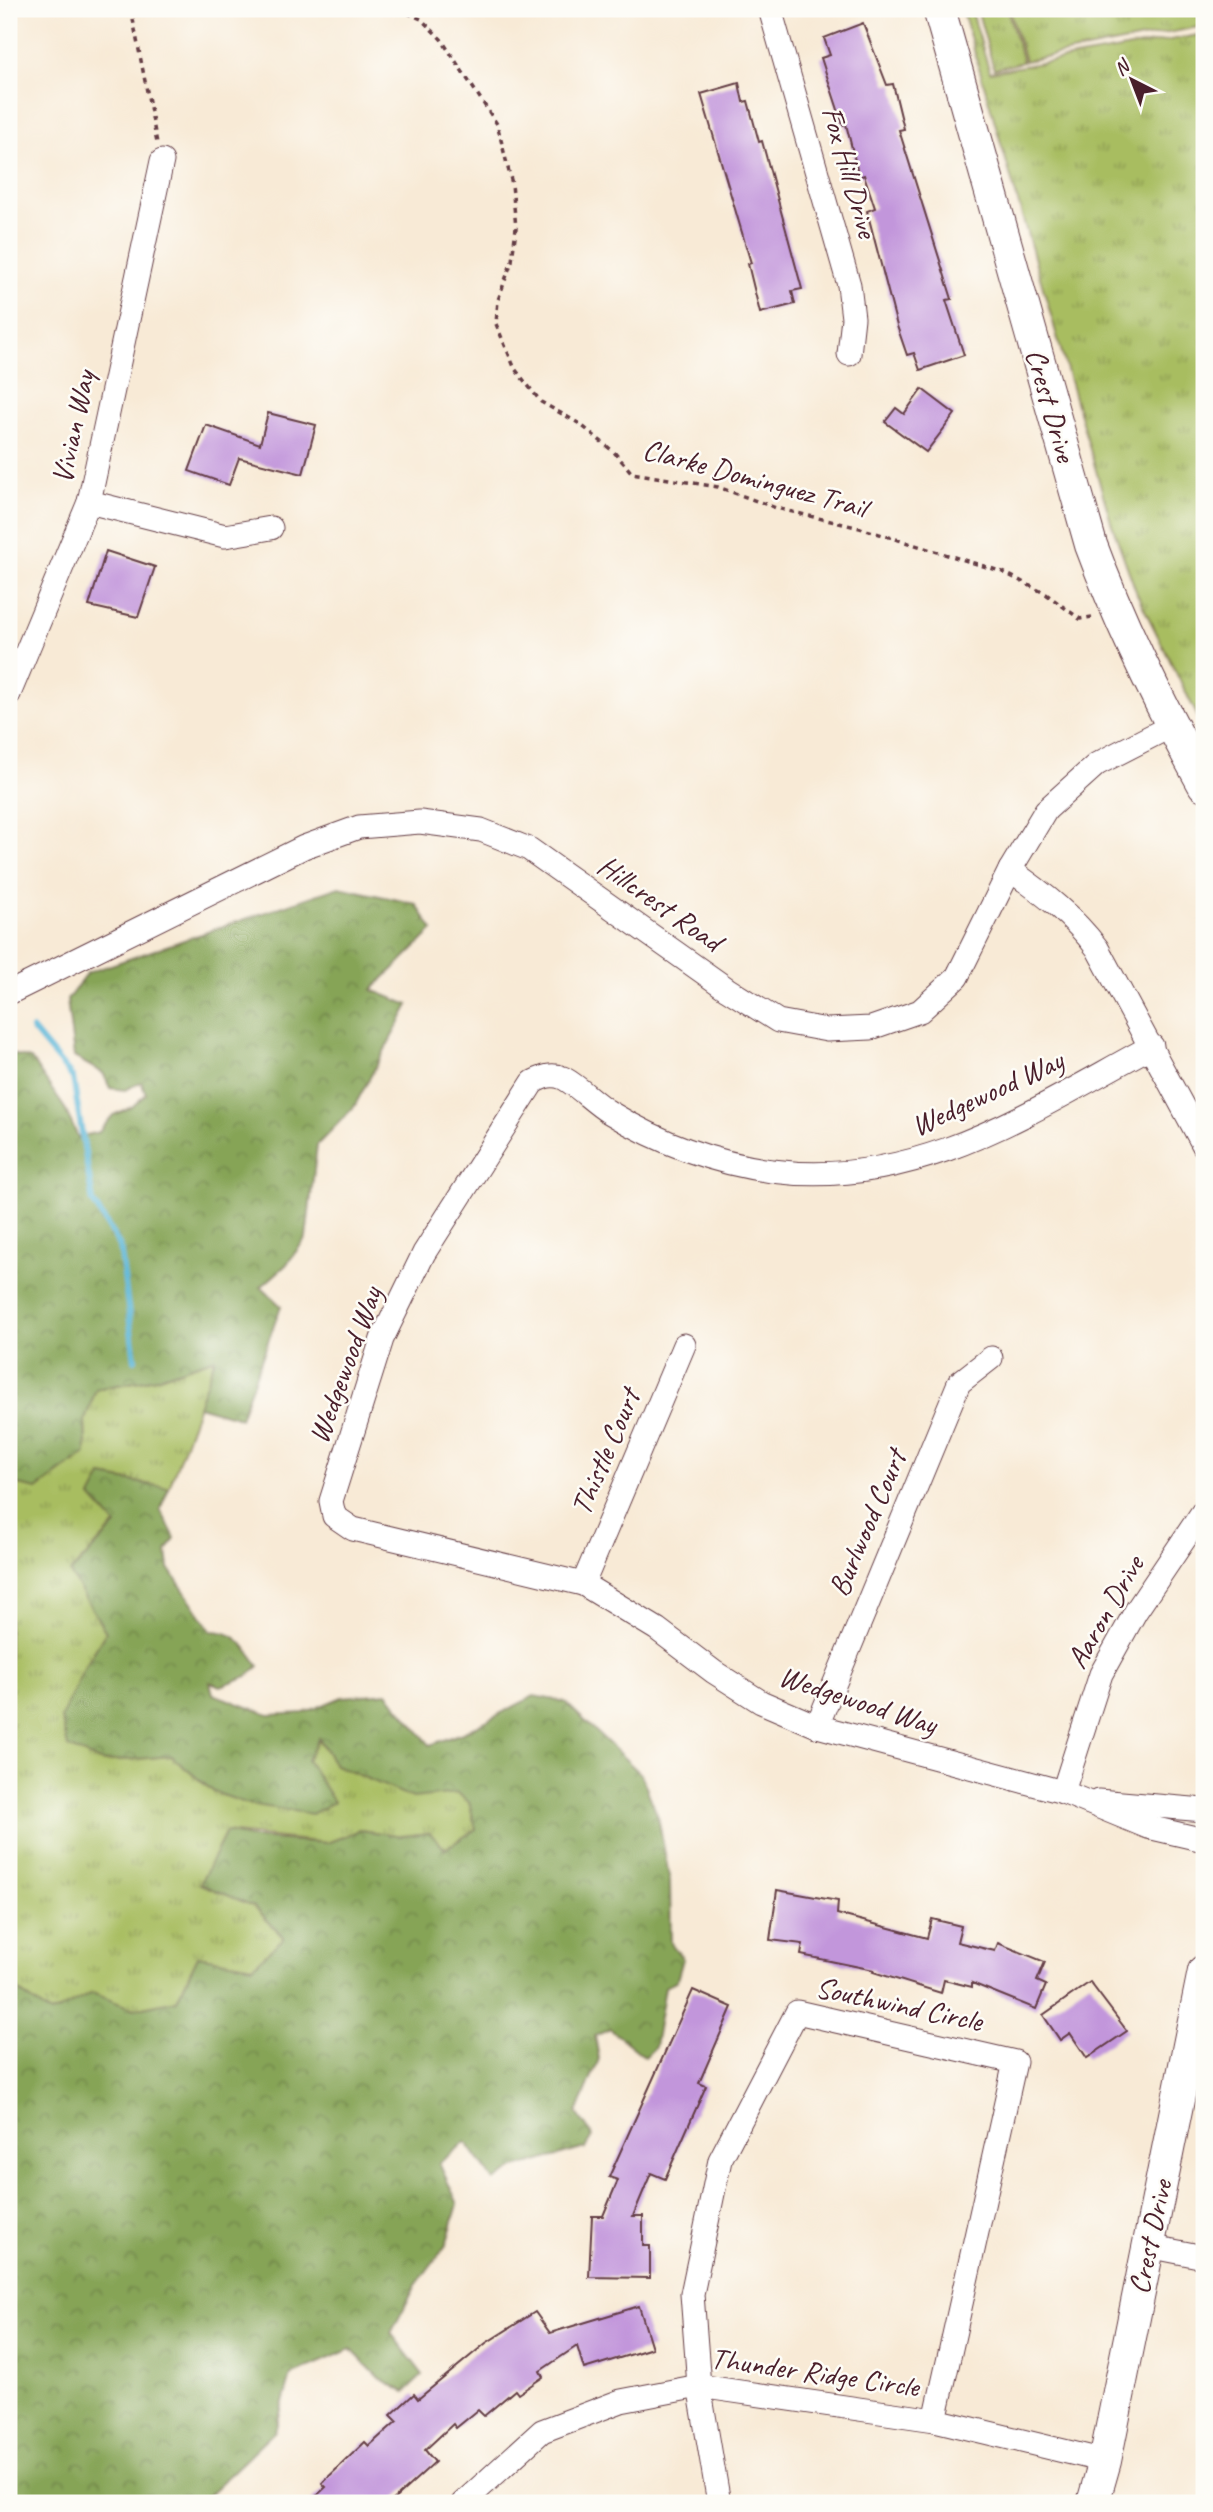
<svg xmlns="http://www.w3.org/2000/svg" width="1213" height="2512" font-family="Caveat,sans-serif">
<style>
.grass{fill:url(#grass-tufts);stroke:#796e46;stroke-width:2}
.forest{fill:url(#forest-crowns);stroke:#686241;stroke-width:2}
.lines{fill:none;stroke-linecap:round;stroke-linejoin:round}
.stream{stroke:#59b5d7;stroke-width:6}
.building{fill:#c296db}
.street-casing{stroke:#643d45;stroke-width:25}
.secondary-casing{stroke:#643d45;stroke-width:34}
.path{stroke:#643d45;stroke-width:3.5;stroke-dasharray:5 5;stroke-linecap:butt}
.street{stroke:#fff;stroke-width:23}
.secondary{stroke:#fff;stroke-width:32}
.labels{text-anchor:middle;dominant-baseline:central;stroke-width:5;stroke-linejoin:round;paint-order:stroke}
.street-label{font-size:30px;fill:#4a1f2b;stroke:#fdfcf7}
</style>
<defs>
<pattern id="grass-tufts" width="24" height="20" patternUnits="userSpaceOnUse" patternTransform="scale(1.75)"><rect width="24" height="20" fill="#a8bd61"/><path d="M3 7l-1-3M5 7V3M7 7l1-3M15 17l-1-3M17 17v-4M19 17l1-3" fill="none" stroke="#8b9950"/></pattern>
<pattern id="forest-crowns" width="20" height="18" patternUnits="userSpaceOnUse" patternTransform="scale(1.75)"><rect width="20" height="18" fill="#86a457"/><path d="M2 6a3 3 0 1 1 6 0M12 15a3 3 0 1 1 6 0" fill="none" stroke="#708548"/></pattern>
</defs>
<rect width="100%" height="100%" fill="#fdfcf7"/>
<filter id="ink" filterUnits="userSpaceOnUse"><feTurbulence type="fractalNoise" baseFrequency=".0143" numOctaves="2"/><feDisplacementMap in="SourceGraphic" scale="14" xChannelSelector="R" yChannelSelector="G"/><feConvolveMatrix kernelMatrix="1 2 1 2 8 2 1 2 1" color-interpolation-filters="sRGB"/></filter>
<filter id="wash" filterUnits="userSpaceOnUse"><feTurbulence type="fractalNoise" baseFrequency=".00686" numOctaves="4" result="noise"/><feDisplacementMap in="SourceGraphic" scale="28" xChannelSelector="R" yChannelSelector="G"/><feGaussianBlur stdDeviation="1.57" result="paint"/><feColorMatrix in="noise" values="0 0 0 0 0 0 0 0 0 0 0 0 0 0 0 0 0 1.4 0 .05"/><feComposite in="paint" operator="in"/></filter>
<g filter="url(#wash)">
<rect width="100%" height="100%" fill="#f8ead6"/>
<g class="grass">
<path d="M 962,9 L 971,9 L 990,72 L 1204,34 L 1204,729 L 1137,594 L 1111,522 Z"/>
<path d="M 977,9 L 1007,9 L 1023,62 L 994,69 Z"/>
<path d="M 1009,9 L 1204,9 L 1204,26 L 1025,61 Z"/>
<path d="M 216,1358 L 169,1488 L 102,1476 L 116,1524 L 70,1573 L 106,1632 L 82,1672 L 102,1762 L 171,1756 L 214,1792 L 307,1760 L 318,1738 L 335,1765 L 413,1797 L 457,1793 L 469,1802 L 476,1829 L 445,1849 L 429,1833 L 403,1836 L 360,1830 L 327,1843 L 226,1832 L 201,1884 L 254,1906 L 284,1938 L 253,1966 L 198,1956 L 177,2000 L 133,2009 L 92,1993 L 51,2015 L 21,1993 L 9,1977 L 9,1483 L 37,1489 L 86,1453 L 85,1420 L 96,1389 L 156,1378 Z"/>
</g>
<g class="forest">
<path d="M 339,887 L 416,904 L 433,930 L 372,990 L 409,1005 L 354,1107 L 317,1145 L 306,1238 L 286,1265 L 261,1287 L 281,1306 L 240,1418 L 198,1406 L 215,1358 L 156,1378 L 96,1389 L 85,1420 L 86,1453 L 37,1489 L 9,1483 L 9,1053 L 31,1059 L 64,1107 L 78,1137 L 99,1132 L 113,1115 L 132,1107 L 146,1094 L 141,1082 L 125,1090 L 110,1088 L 103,1073 L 74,1057 L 67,1000 L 87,973 Z"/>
<path d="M 102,1476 L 169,1488 L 160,1509 L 175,1538 L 167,1551 L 169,1568 L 211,1631 C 237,1631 245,1646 259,1666 L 248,1676 L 221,1686 L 210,1682 L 213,1694 L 269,1715 L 304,1713 L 342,1697 L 387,1693 L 430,1745 L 465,1732 L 534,1696 L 565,1702 L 641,1774 L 658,1817 L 670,1881 L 671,1943 L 683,1959 L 677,1980 L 665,1987 L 655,2047 L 645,2057 L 610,2029 L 595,2036 L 599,2059 L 577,2113 L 593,2136 L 586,2148 L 515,2168 L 494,2181 L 466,2142 L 439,2163 L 458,2204 L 446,2245 L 416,2285 L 391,2333 L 423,2375 L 405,2392 L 379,2378 L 351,2349 L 291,2375 L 275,2431 L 200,2503 L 9,2503 L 9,1977 L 21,1993 L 51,2014 L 92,1993 L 133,2009 L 177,2000 L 198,1956 L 253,1966 L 284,1938 L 254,1906 L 200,1884 L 226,1832 L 254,1838 L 327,1843 L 360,1830 L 403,1836 L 430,1833 L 445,1849 L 476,1829 L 469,1802 L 457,1793 L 413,1798 L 335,1765 L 319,1738 L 307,1760 L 334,1802 L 312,1814 L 248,1804 L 214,1792 L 171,1756 L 102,1762 L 68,1747 L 61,1718 L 82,1672 L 106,1632 L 70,1573 L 116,1525 L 91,1497 Z"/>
</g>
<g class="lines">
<path class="stream" d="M 32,1029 L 73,1078 L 93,1202 L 120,1246 L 135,1360"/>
</g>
<g id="blocks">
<g class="building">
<path d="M 863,23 L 887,85 L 893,84 L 904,129 L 899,130 L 952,299 L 946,300 L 964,355 L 920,370 L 914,353 L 907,355 L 897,326 L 867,211 L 875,208 L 864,175 L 859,177 L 846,124 L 843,125 L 821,58 L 830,55 L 824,38 Z"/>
<path d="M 739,83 L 743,102 L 748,101 L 759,142 L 762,141 L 802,289 L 792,291 L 795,304 L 760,313 L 748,264 L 751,263 L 701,94 Z"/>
<path d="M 922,389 L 955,414 L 926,452 L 885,422 L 896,408 L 904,414 Z"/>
<path d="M 268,413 L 316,425 L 303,474 L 239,458 L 229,485 L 189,471 L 206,425 L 260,444 Z"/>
<path d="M 106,551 L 155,567 L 138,617 L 89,606 Z"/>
<path d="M 777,1890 L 838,1901 L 837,1914 L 927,1938 L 932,1919 L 961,1926 L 957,1942 L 995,1951 L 998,1943 L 1045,1962 L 1037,1981 L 1046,1985 L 1036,2009 L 972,1983 L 972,1987 L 944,1980 L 941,1993 L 873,1972 L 874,1970 L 801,1955 L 803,1944 L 770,1940 Z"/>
<path d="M 1090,1982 L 1127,2031 L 1087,2058 L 1070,2033 L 1060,2040 L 1043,2015 Z"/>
<path d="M 693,1990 L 732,2007 L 699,2083 L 706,2086 L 665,2179 L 651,2173 L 633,2216 L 643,2216 L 643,2246 L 650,2246 L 650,2278 L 589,2277 L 592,2216 L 603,2216 L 618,2180 L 609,2177 Z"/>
<path d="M 639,2306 L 652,2348 L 584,2369 L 577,2346 L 540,2371 L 543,2377 L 518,2394 L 515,2390 L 484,2416 L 478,2410 L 456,2428 L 453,2424 L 425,2450 L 435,2462 L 390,2503 L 309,2503 L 326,2487 L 322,2483 L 365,2442 L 369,2446 L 397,2421 L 391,2415 L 414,2394 L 418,2399 L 486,2343 L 535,2312 L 550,2333 Z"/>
</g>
</g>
</g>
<g filter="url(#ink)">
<use href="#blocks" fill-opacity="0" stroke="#643d45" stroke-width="2"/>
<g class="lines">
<g class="street-casing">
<g id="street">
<path d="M 770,9 L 849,285 L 853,318 L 849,354"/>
<path d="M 89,502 L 225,536 L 271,528"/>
<path d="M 9,694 L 89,502 L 162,161"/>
<path d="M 1010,870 C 1043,893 1073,916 1097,948 L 1204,1146"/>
<path d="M 9,993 L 304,847 L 359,827 L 420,822 L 481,830 L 529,849 L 727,989 L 778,1021 L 827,1030 L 871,1028 L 920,1011 L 957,977 L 1010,870 L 1046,810 L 1097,764 L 1171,726"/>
<path d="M 1152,1046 C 1031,1111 917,1190 772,1171 C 713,1163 660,1143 609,1112 C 594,1103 576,1084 563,1078 C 552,1073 543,1077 533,1082 L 424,1253 L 382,1339 L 331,1501 L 334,1516 L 353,1529 L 583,1584 L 657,1629 L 714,1672 L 761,1702 L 817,1726 L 1063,1792 L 1148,1827 L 1204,1840"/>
<path d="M 583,1584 L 684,1345"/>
<path d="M 817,1726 L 959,1383 L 991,1358"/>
<path d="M 1063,1792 L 1101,1674 L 1136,1611 L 1204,1510"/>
<path d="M 1098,1801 L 1204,1810"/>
<path d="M 1148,2246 L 1204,2257"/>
<path d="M 463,2503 L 542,2431 L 621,2401 L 699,2386 L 935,2420 L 1105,2461"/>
<path d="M 719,2503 L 699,2386 L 692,2294 L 720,2160 L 797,2012 L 1015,2062 L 935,2420"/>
</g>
</g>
<g class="secondary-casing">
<g id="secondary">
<path d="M 939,9 L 1091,545 C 1122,629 1161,707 1204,785"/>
<path d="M 1093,2503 L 1105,2461 L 1204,1971"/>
</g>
</g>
<g class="path">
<path d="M 131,9 L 157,143"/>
<path d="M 398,9 L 421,19 L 441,39 L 497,124 L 512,184 L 516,228 L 512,261 L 498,300 L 496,324 L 515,369 L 541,402 L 580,424 L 614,452 L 632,473 L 718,487 L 776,508 L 860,528 L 1003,572 L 1046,594 L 1080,619 L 1092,617"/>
</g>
<use href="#street" class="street"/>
<use href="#secondary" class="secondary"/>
</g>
</g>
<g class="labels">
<g class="street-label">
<text transform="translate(850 172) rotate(74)">Fox Hill Drive</text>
<text transform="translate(1051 405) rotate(74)">Crest Drive</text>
<text transform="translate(73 427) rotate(-78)">Vivian Way</text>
<text transform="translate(755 478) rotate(15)">Clarke Dominguez Trail</text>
<text transform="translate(660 903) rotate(35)">Hillcrest Road</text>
<text transform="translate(987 1093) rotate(-25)">Wedgewood Way</text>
<text transform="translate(345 1365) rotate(-70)">Wedgewood Way</text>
<text transform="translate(605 1452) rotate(-67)">Thistle Court</text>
<text transform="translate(867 1523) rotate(-67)">Burlwood Court</text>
<text transform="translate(1105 1612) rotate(-60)">Aaron Drive</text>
<text transform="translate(858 1700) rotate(18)">Wedgewood Way</text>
<text transform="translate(899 2004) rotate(12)">Southwind Circle</text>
<text transform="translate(1150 2237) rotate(-78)">Crest Drive</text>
<text transform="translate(815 2372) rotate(8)">Thunder Ridge Circle</text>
</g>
</g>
<rect width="1213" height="2512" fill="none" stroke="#fdfcf7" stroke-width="35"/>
<g transform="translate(1132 80) rotate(318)" stroke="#fdfcf7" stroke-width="5" paint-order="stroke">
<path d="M0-5L12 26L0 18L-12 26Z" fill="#4a1f2b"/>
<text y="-10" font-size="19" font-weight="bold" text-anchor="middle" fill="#4a1f2b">N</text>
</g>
</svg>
